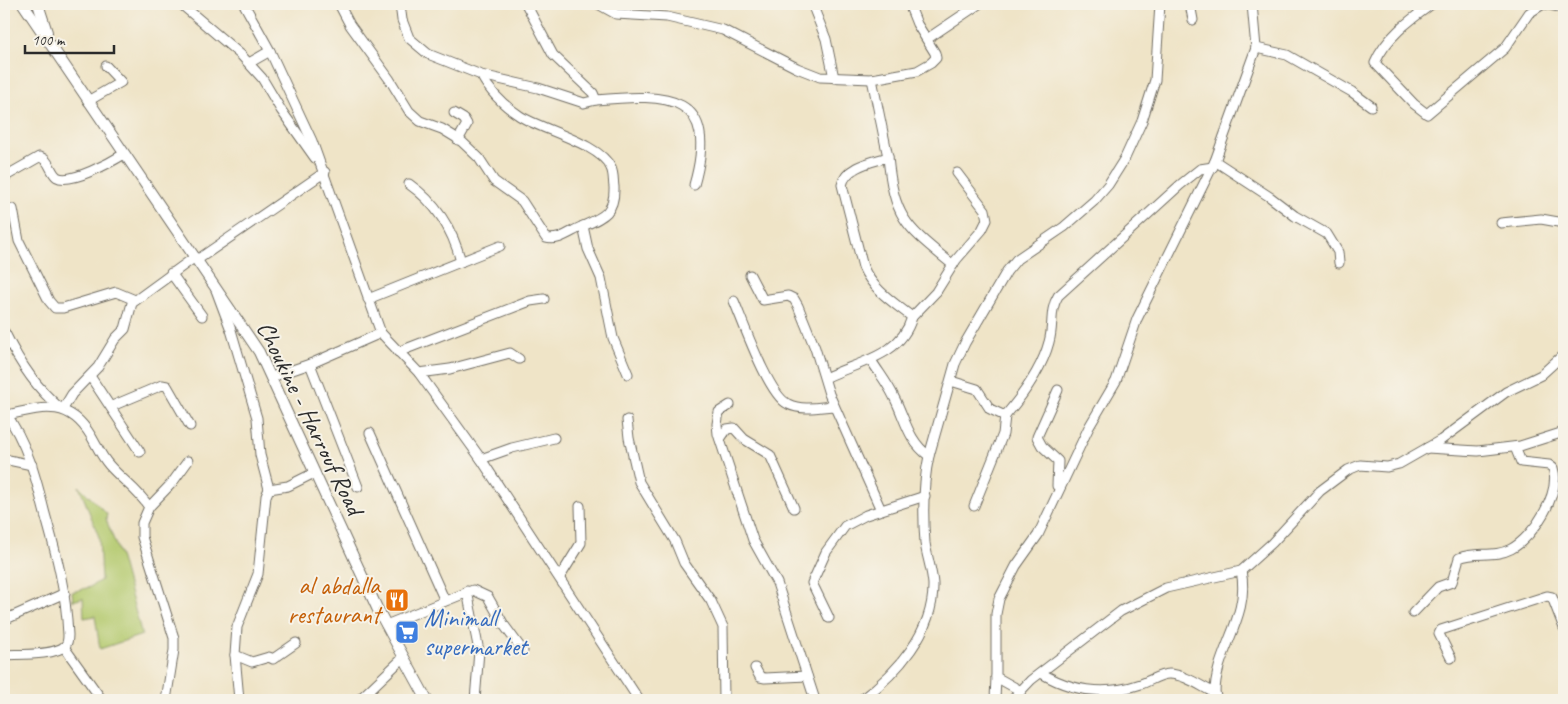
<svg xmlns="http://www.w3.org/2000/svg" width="1568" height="704" font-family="Caveat,sans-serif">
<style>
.green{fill:#b3c96d;stroke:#6f7a4c}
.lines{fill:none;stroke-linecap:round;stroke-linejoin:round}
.minor-casing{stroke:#706c62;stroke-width:11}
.major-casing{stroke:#706c62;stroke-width:12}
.minor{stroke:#fff;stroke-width:9}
.major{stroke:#fff;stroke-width:10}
.labels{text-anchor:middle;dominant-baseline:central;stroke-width:4;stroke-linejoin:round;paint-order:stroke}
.street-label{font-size:25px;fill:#2b2b2b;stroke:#f7f3e8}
.food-label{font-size:25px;fill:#c56008;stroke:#f7f3e8;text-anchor:end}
.shop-label{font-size:25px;fill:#366cbe;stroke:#f7f3e8;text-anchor:start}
</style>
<rect width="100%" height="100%" fill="#f7f3e8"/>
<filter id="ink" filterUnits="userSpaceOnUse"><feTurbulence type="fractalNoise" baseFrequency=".02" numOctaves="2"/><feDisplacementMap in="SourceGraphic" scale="10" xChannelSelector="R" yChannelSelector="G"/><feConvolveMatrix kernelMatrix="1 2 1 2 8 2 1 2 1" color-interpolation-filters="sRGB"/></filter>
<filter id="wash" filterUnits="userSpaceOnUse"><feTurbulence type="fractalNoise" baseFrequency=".0096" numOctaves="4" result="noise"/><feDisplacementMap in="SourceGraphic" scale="20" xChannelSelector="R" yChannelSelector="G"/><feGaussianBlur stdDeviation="1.12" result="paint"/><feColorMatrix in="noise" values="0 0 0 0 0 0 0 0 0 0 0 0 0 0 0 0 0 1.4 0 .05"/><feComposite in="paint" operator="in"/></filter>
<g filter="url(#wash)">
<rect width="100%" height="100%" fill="#efe4c7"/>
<path class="green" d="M 79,486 L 107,514 L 106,519 L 121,559 L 142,635 L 100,649 L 95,616 L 84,618 L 83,598 L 73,601 L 72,592 L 90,587 L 101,580 L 99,537 Z"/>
</g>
<g filter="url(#ink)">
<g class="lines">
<g class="minor-casing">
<g id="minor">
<path d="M 181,4 L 241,55 L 262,78 L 281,110 L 315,158"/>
<path d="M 244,4 L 270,51 L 312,141 L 381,333 L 419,373 L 481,459 L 639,700"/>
<path d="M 339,4 L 350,25 L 390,80 L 409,111 L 420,121 L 442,129 L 460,140 L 479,158 L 494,181 L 522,201 L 546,238 C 558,242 571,231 581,227 C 603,217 615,213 614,187 C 613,181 614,174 611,168 C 601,144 542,130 520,116 C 503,105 490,92 481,75"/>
<path d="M 400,4 L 402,20 L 409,38 L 428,54 L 481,75 L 538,88 L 584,103 L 596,100 L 593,93 L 553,55 L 526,4"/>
<path d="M 598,4 L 616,14 L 667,17 L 723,30 L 797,68 L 820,77 L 872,79 L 917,71 L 931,63 L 936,58 L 935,53 L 917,24 L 909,4"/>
<path d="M 812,4 L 826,39 L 834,78"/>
<path d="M 1190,4 L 1193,20"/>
<path d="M 1432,4 C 1410,20 1386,37 1375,63 L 1414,104 L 1427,114 L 1505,48 L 1529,13 L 1543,4"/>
<path d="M 1545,4 L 1564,8"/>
<path d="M 927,39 L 979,4"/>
<path d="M 1256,48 L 1287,55 L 1352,92 L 1371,106"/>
<path d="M 249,63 L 270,51"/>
<path d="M 872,79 L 888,157"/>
<path d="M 596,100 C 668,93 720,94 694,185"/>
<path d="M 88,101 L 121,82 L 106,66"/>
<path d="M 454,113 L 464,119 L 467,124 L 458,140"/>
<path d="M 1215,161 L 1270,197 L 1295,216 L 1327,234 L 1338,252 L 1339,263"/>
<path d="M 4,177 L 39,157 C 50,159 50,172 57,177 C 70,185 113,161 124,154"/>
<path d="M 409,184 C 436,203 453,230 461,262"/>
<path d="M 13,209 L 19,241 L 49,301 L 55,308 L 63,308 L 116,292 L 135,300"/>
<path d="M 1501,223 L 1541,219 L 1564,223"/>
<path d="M 583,226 L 588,249 L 601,278 L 613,338 L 628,374"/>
<path d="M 197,260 L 325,172"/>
<path d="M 171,273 L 202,316"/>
<path d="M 750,275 L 763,300 L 788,296 L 794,299 L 798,306 L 815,348 L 829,394 L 881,510"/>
<path d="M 216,290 L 231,330 L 257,418 L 260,455 L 269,489"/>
<path d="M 368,299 L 500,246"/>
<path d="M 734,301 C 743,322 769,396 788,404 C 802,411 820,407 834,406"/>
<path d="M 912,317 L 936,292 L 956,260 L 982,230 L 987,220 L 985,210 L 957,173"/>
<path d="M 5,333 C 18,360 36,388 60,408"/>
<path d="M 398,352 L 530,301 L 544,299"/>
<path d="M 871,360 C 879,373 888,384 894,397 C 905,418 908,441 929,456"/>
<path d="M 310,364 L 358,487"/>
<path d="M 419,373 L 450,369 L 510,353 L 519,359"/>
<path d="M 90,376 L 140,452"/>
<path d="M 272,377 L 310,364 L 381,333"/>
<path d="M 825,378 C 857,362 901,357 912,317 C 893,302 873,290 863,267 L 842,185 C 846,166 872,162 888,157 C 894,220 907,227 953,265"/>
<path d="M 951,381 L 977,389 L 990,409 L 1005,416 C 1023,395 1042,369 1049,342 C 1054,325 1049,311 1058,296 L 1180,185 L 1200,169 L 1213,167"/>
<path d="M 730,405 L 719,412 L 717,424 L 718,434 L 753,540 L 777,583 L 815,700"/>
<path d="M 112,406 L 162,385 L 167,386 L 190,426"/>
<path d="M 63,409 L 72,394 L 98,367 L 115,339 L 125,329 L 132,303 L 195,257"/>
<path d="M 7,415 C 43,407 69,399 91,436 C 97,446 101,456 109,465 C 122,480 138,490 149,507 L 142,523 L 142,537 L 174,638 L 174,650 L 166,700"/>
<path d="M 627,420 L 629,438 L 639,482 L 675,541 L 684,563 L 711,601 L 723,627 L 724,700"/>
<path d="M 370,433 L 445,601"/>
<path d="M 720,439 L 727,429 L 734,428 L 744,439 L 770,455 L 794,508"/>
<path d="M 1427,448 L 1478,451 L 1520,446 L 1564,432"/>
<path d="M 4,459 L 32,465"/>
<path d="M 481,459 L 512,448 L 554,438"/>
<path d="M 1057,486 L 1058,461 L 1042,446 L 1037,437 L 1058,390"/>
<path d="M 974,506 L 1003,434 L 1005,416"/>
<path d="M 149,507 L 172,483 L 188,461"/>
<path d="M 560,577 L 581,543 L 580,506"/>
<path d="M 467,591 L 479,651 L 475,700"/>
<path d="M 1413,613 L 1438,587 L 1452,582 L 1459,558 C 1476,551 1494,558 1511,549 C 1534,537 1561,493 1553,468 L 1549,465 L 1521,462 L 1515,447"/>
<path d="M 829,618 L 812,583 L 826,552 L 845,526 L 866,515 L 925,496"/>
<path d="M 4,620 L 65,593"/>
<path d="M 386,625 L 473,590 L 488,597 L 504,625 L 523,651"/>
<path d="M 64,647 L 102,700"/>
<path d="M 4,655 C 18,654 54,656 65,646 C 68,643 68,639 68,635 C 66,591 57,556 45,514 C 36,478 27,442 4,411"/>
<path d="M 235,655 L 252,662 L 269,657 L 273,659 L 296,643"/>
<path d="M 1451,658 L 1439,634 L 1441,630 L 1547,596 L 1552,597 L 1564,628"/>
<path d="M 755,668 L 760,677 L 765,678 L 807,676"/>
<path d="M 1041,673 C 1073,692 1106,696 1141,684 C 1150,681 1160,674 1169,674 C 1184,674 1202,687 1215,693 L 1217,700"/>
<path d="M 1021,691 L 996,677 L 996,614 L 999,599 L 1016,566 L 1038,535 L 1089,427 L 1116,381 L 1137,319 L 1215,161 L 1256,48 L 1252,4"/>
<path d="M 1215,693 C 1215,651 1251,616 1241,571"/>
<path d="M 239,700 L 235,655 L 237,627 L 258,574 L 266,496 L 269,489 L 288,486 L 314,473"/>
<path d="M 359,700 L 403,658"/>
<path d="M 861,700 C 897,673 934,632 933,584 C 932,570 927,557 925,543 C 923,516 923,483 929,456 L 955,364 L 965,343 L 1007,271 L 1017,259 L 1064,227 L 1094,201 L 1108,185 L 1125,158 L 1142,121 L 1155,80 L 1160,4"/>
<path d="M 995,700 L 996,677"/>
<path d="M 1012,700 L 1031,680 L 1121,611 L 1166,588 L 1241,571 L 1272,543 L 1320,491 L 1348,470 L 1360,465 L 1387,467 L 1399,464 L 1441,440 L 1506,392 L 1541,375 L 1564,354"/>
</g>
</g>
<g class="major-casing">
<g id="major">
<path d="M 23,4 L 259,352 L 377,608 L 427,700"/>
<path d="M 38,4 L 47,32"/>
</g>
</g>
<use href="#minor" class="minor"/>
<use href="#major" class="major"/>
</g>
</g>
<defs>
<g id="restaurant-square" transform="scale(1.25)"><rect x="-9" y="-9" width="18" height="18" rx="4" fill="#e8710a" stroke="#f7f3e8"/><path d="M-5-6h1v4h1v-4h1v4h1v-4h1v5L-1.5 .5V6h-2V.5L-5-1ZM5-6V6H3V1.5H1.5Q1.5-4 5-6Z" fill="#fff"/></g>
<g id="supermarket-square" transform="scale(1.25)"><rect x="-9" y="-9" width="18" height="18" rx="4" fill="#3f7fe0" stroke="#f7f3e8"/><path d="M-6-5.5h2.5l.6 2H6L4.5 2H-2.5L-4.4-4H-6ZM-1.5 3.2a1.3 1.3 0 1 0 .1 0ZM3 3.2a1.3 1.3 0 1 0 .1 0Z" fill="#fff"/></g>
</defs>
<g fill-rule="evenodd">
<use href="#restaurant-square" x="397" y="600"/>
<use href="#supermarket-square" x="407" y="632"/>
</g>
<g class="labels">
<g class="street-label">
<text transform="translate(310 418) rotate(64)">Choukine - Harrouf Road</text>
</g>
<g class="food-label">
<text x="380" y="586">al abdalla<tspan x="380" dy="29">restaurant</tspan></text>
</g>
<g class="shop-label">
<text x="424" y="618">Minimall<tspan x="424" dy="29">supermarket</tspan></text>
</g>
</g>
<rect width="1568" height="704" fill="none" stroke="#f7f3e8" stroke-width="20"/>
<path d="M25 45v8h89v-8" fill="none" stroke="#2b2b2b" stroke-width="2.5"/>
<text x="32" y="45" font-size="15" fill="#2b2b2b" stroke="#f7f3e8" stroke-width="4" paint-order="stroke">100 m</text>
</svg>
